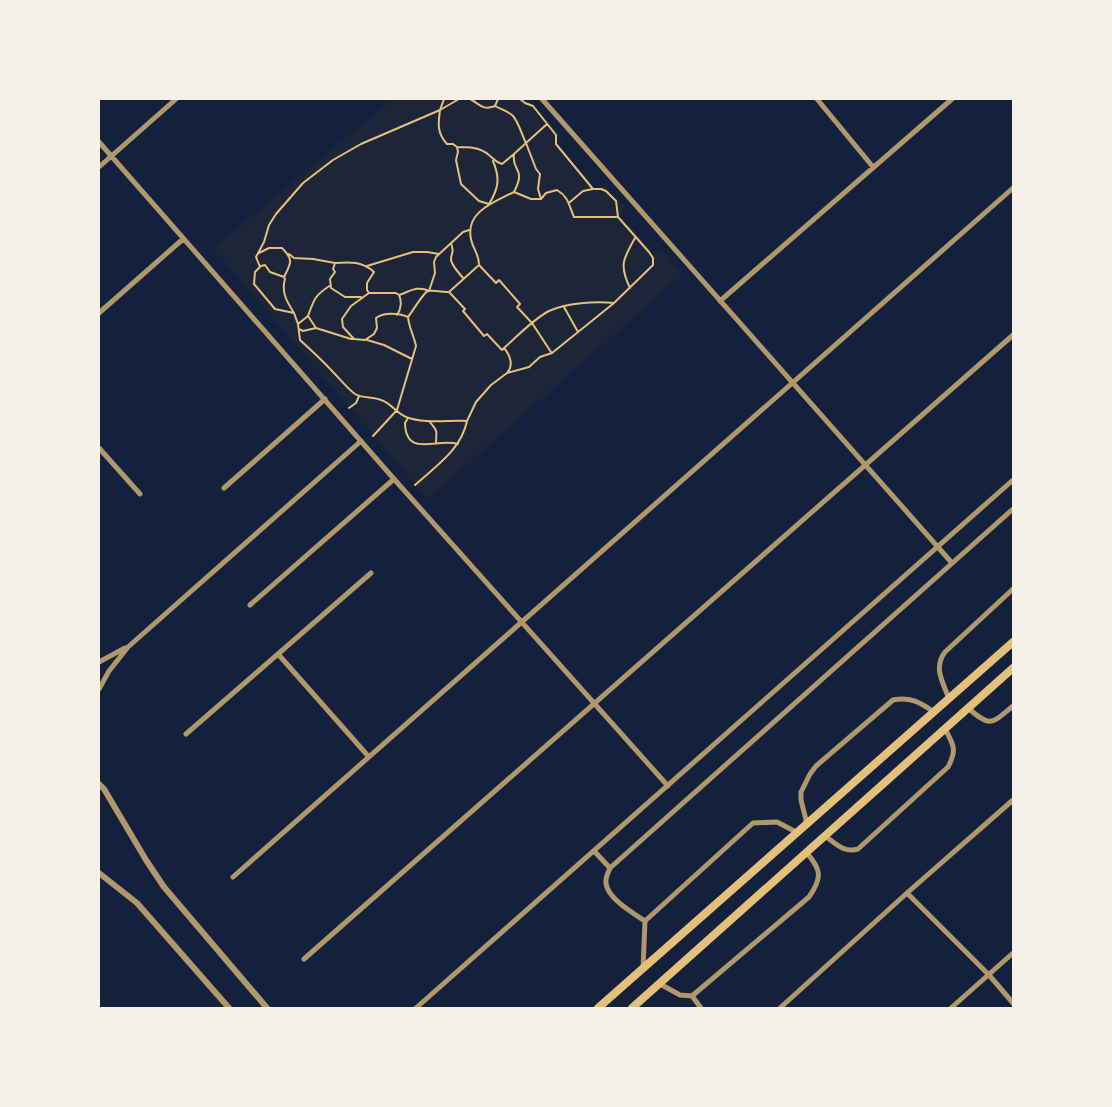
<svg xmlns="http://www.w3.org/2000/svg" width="1112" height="1107" viewBox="0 0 1112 1107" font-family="Poppins,sans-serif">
  <rect width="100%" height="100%" fill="#14213d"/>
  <path fill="#1d2539" d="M 393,99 L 529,99 L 562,136 L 560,147 L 595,188 L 606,187 L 624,206 L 622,216 L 652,252 L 663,250 L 683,274 L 428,499 L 213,248 Z"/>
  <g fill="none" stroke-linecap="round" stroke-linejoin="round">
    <path stroke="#e5c07b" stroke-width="2" d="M 444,99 L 440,110 L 361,144 L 333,160 L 303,183 L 276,214 L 269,225 L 264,242 L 256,257 L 260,267 L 255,272 L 254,284 L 275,309 L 294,313 L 298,324 L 300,340 C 311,350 323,361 333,372 C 340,379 347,388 355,394 C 361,398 373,397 381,400 C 391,403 396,413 406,417 C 425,424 447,420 467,421 L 476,402 L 491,385 L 507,373 L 529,367 L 540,357 L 552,353 L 614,303 L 653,265 L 653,258 L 649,252 L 618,217 L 616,201 L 606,191 L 601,189 L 593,189 L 556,144 L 556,135 L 533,106 L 525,103 L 520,99
      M 459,99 L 440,110 C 438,124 437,133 447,144 L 453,144 L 457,147 L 458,152 L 456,160 L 461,184 L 479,201 L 489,204 C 499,188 500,178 493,161
      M 470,99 C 480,104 482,111 495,106 C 500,109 508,111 513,116 C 519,123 522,135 526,143 L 514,154 C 511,172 527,167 514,192
      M 495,106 L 498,99
      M 457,147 C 468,147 480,147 489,155 C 494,159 495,162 502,164 L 514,154
      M 541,199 L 538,189 L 540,174 L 536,169 L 526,143 L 547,124
      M 570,202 L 583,191 L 593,189
      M 451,243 C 455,255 451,251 451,260 C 452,266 459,273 463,278
      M 259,253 L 269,248 L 282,248 C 294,260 291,263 284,277
      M 289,254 L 294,258 L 313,259 L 335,263
      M 479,265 L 496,283 L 499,280 L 520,304 L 517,307 L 532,323 L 551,352
      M 261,266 L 265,265 L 270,272 L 284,277 L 285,279 C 281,292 287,302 294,313
      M 367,266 L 413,252 L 427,252 L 439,254
      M 630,288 C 619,265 623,259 635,238
      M 449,292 L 465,309 L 463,311 L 484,336 L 487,334 L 502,350 L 504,348 C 510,355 514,365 507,373
      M 361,297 L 345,297 L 331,288 L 330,279 L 335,272 L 333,269 L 335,263 C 350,262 362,261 374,272 L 367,283 L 367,290 L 369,293
      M 564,307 L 578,332
      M 397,315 C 401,310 402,301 399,295
      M 408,317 C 413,311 423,293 428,291 C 434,290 443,292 449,292 L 479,265 C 479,253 473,250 471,239 C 465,212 494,202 514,192 L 531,199 L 541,199 L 546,193 L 557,190 C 569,197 569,206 574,217 L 617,217
      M 298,324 L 308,316
      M 316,328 L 308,316 C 314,299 315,295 331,285
      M 299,329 L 303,331 L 316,328 L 351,339 L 355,339
      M 367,340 L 384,345 L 412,359
      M 504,348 C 518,336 532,320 549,311 C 566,303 595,301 614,303
      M 349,408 L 356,403 L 359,396
      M 408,418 L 405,423 C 406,459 438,437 458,444
      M 429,421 C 437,431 437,429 436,442
      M 373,436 L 397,410 L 416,346 C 414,336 409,328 408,317 C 399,313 384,312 376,318 L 377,328 L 374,334 L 365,340 L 354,339 L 343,327 L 342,319 L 351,306 L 369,293 L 396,293 L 399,295 C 409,292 417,285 429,291 L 435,273 L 434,262 L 436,257 L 463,232 L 469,230
      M 415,485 C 436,466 461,450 467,421"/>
    <path stroke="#b1986c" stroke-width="5" d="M 542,99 L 952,563
      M 817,99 L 873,167
      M 99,142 L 394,479 L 668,786
      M 99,167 L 176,99
      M 720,301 L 952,99
      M 99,313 L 183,239
      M 99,448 L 140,494
      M 224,488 L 325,399
      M 250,605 L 394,479
      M 278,654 L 369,757
      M 99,662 L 125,648
      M 99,689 L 109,671 L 128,647 L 361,441
      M 949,699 C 943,682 933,668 945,652 L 1013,589
      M 968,708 C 991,728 991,724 1013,706
      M 186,734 L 371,573
      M 807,824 L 801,800 L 801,792 L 810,774 L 816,766 L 893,700 C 910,696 921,703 934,712
      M 825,836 C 836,844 844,853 858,849 L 948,767 C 957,750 954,745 945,729
      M 594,851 L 610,868
      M 233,877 L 1013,188
      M 907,893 L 989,975 L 1013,1003
      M 645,921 C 633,913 607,898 606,883 C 605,878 608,873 610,868 L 1013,509
      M 304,959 L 1013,335
      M 643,969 L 645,921 L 753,823 L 777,822 L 798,833
      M 660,984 L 680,995 L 692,996 L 701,1008
      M 692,996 L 809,897 C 823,877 821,869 806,852
      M 416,1008 L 1013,480
      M 780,1008 L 907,893 L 1013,800
      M 951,1008 L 1013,953"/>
    <path stroke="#b1986c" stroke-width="6" d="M 99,784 L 104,789 L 146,860 L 164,887 L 267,1008
      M 99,873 L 137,903 L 229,1008"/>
    <path stroke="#e5c07b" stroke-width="8" d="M 598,1008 L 1013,642
      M 632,1008 L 1013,668"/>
  </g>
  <rect width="1112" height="1107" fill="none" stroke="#f6f1e7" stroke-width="200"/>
</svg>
